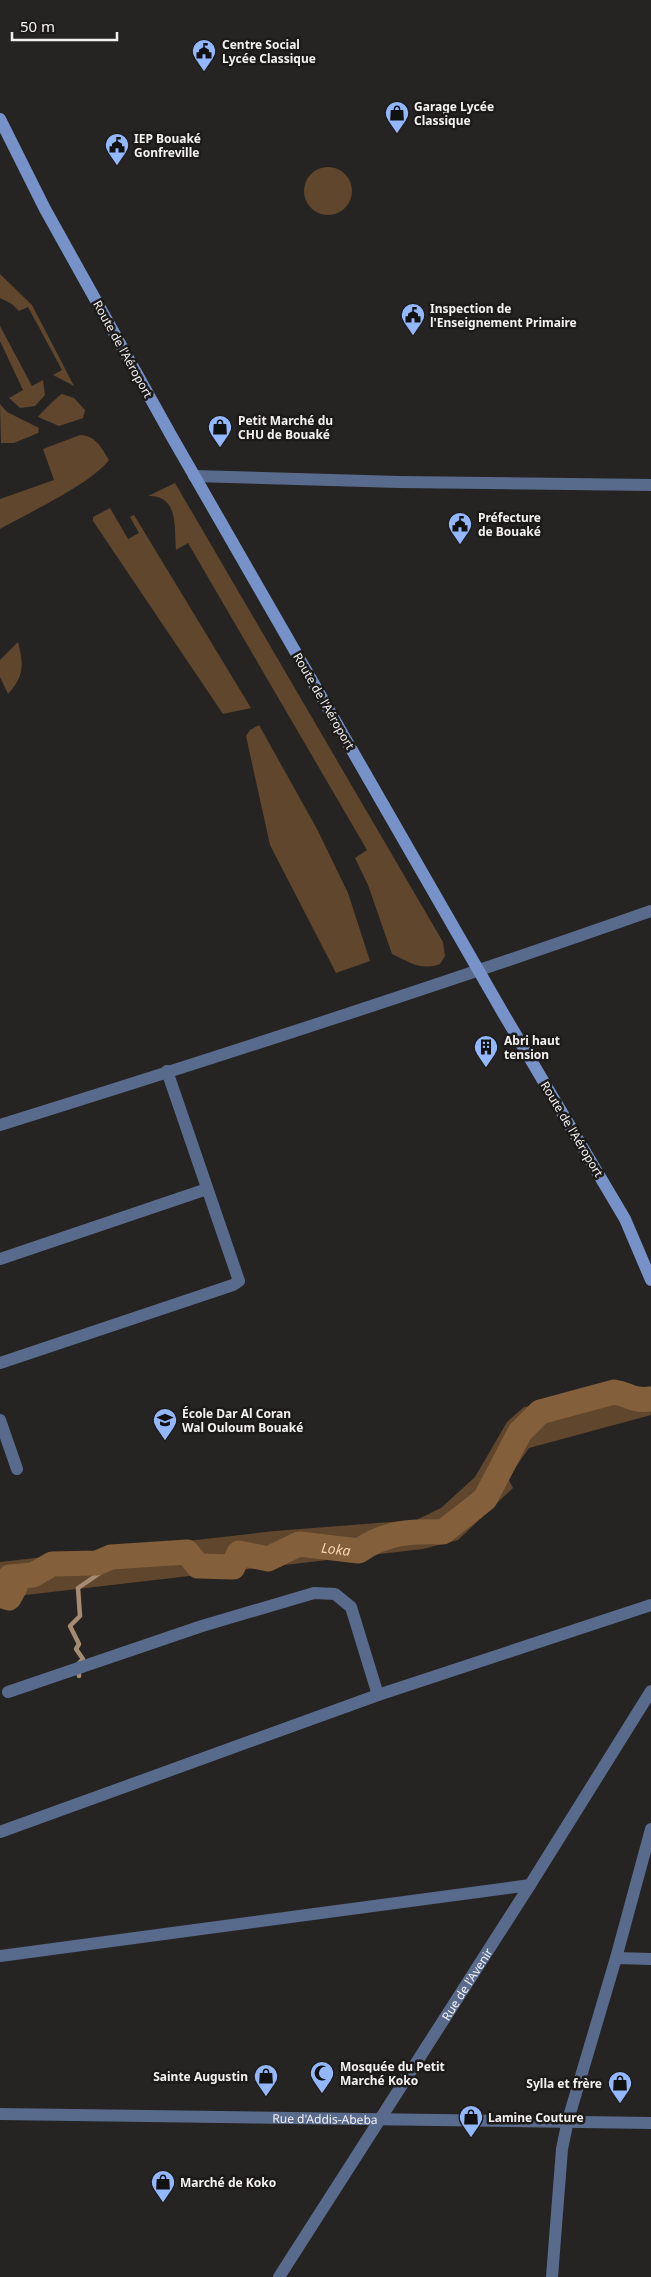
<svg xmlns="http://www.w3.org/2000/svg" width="651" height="2277" viewBox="0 0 651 2277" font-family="'Noto Sans',sans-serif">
  <rect width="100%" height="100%" fill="#262422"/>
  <path fill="#5f462c" d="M304 191a24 24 0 1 1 48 0a24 24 0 1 1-48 0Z
    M 0,274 L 32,305 L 74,386 L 53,375 L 62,370 L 28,307 L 19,311 L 12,304 L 0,298 Z
    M 0,326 L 32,386 L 43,380 L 45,395 L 35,406 L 20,408 L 9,398 L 23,390 L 0,341 Z
    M 62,394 L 74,398 L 85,410 L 83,418 L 59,426 L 38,417 C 41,413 58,396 62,394 Z
    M 0,404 L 7,412 L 39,428 L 38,433 L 14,443 L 1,443 Z
    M 80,435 C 96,436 101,447 109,460 C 91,484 28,513 0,529 L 0,499 L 54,480 L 43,449 Z
    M 175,483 L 443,942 L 445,956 L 440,964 C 421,971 409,962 392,954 L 368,885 L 355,858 L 367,850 L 188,543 L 176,550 C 174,527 179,495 148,496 Z
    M 110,508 L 128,539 L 139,533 L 130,517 L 134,515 L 251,708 L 223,714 L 93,521 L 93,517 Z
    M 18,642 C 24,666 24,676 8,694 L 0,677 L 0,660 Z
    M 259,725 L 317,829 L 348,893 L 370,961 L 336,973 L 270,845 L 246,736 L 250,730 Z
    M 649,1388 L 651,1415 L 529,1448 L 508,1478 L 513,1488 L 458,1540 L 423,1549 L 0,1598 L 0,1562 L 275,1531 L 416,1520 L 441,1508 L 475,1477 L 507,1422 L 524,1407 Z"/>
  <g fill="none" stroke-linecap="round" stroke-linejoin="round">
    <path stroke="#a58b71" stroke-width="4.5" d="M 79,1676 L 79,1663 L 83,1659 L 76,1649 L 79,1644 L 70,1626 L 80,1616 L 78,1588 L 100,1573 L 97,1563"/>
    <path stroke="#835f3b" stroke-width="25" id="s1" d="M 0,1595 L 9,1598 L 15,1587 L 10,1577 L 33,1575 L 52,1564 L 97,1563 L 111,1557 L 187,1552 L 198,1566 L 233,1567 L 239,1553 L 268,1559 L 299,1544 L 359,1551 C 385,1532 412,1531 443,1532 L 485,1499 L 520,1432 L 540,1412 L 614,1392 C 631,1395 631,1401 651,1399"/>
    <g stroke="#596b8d" stroke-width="12">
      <path d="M 194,476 L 399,482 L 651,485"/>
      <path d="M 0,1259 L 207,1189"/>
      <path d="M 0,1363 L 233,1285 L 239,1281 L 167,1071"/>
      <path d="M 0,1420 L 17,1469"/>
      <path d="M 8,1692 L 202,1626 L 314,1593 L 335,1594 L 351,1607 L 378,1695"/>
      <path d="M 0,1832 L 378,1695 L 651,1605"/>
      <path d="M 0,1956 L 530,1885"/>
      <path d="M 616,1958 L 651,1959"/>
      <path id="s2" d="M 0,2114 L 651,2123"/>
      <path id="s3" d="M 279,2277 L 530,1885 L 651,1691"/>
    </g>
    <path stroke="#596b8d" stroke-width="12" d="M 0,1125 C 218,1057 435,987 651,911
      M 552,2277 L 562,2149 L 568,2120 L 616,1958 L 651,1829"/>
    <path stroke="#7692c9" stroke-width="12" d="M 0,119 L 45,209 L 172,437 L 503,1013 L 625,1219 L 651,1280"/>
  </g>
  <defs>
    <g id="civic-pin" transform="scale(1.25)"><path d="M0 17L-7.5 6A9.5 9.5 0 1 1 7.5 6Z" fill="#92b7fd" stroke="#1d1b19"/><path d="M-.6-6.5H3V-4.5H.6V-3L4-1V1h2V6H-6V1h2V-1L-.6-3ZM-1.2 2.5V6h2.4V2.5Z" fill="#111"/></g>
    <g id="shop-pin" transform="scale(1.25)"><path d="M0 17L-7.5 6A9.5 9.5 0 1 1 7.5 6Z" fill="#92b7fd" stroke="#1d1b19"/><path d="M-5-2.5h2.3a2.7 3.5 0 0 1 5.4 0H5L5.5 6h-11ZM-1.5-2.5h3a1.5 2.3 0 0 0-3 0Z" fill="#111"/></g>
    <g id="building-pin" transform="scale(1.25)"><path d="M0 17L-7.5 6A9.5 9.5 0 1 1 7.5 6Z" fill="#92b7fd" stroke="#1d1b19"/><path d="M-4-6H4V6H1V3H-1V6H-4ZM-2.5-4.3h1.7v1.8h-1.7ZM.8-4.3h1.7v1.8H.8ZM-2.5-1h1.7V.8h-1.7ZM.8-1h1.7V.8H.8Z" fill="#111"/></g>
    <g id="school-pin" transform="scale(1.25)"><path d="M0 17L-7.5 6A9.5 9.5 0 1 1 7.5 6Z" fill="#92b7fd" stroke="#1d1b19"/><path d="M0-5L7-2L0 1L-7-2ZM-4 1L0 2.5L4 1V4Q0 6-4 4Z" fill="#111"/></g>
    <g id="mosque-pin" transform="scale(1.25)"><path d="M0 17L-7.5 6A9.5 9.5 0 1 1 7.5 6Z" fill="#92b7fd" stroke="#1d1b19"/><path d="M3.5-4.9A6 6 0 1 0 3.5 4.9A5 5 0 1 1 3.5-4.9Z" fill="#111"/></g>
  </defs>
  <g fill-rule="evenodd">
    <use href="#civic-pin" x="204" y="51"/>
    <use href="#shop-pin" x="397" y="113"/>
    <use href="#civic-pin" x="117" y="145"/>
    <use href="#civic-pin" x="413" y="315"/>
    <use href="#shop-pin" x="220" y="427"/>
    <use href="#civic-pin" x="460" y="524"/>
    <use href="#building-pin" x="486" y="1047"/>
    <use href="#school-pin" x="165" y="1420"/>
    <use href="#mosque-pin" x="322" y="2073"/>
    <use href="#shop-pin" x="266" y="2076"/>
    <use href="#shop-pin" x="620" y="2083"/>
    <use href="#shop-pin" x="471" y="2117"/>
    <use href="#shop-pin" x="163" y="2182"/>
  </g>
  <g text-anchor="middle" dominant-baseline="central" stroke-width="5" stroke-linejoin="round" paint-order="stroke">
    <g font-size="12" font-weight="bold" fill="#f3f1f0" stroke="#1d1b19" text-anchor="start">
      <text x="222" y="44">Centre Social<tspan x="222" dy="14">Lycée Classique</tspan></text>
      <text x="414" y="106">Garage Lycée<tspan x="414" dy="14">Classique</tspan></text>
      <text x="134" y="138">IEP Bouaké<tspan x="134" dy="14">Gonfreville</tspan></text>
      <text x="430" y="308">Inspection de<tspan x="430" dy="14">l'Enseignement Primaire</tspan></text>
      <text x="238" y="420">Petit Marché du<tspan x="238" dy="14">CHU de Bouaké</tspan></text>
      <text x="478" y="517">Préfecture<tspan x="478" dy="14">de Bouaké</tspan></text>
      <text x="504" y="1040">Abri haut<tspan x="504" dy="14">tension</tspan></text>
      <text x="182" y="1413">École Dar Al Coran<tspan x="182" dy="14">Wal Ouloum Bouaké</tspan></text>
      <text x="340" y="2066">Mosquée du Petit<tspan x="340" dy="14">Marché Koko</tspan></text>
      <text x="248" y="2076" text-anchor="end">Sainte Augustin</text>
      <text x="602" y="2083" text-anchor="end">Sylla et frère</text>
      <text x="488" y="2117">Lamine Couture</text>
      <text x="180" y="2182">Marché de Koko</text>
    </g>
    <g font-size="12" fill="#f3f1f0" stroke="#1d1b19">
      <text transform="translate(123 349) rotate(61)">Route de l'Aéroport</text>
      <text transform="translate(324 701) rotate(60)">Route de l'Aéroport</text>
      <text transform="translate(572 1129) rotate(59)">Route de l'Aéroport</text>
      <text stroke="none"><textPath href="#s3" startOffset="348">Rue de l'Avenir</textPath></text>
      <text stroke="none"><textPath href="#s2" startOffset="325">Rue d'Addis-Abeba</textPath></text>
    </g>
    <g font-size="14" font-style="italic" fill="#f8d5b3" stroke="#1d1b19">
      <text stroke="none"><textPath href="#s1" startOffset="384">Loka</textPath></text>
    </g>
  </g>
  <path d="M12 32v8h105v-8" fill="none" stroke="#f3f1f0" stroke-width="2.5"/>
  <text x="20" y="32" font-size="15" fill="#f3f1f0" stroke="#1d1b19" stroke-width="4" paint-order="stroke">50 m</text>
</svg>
